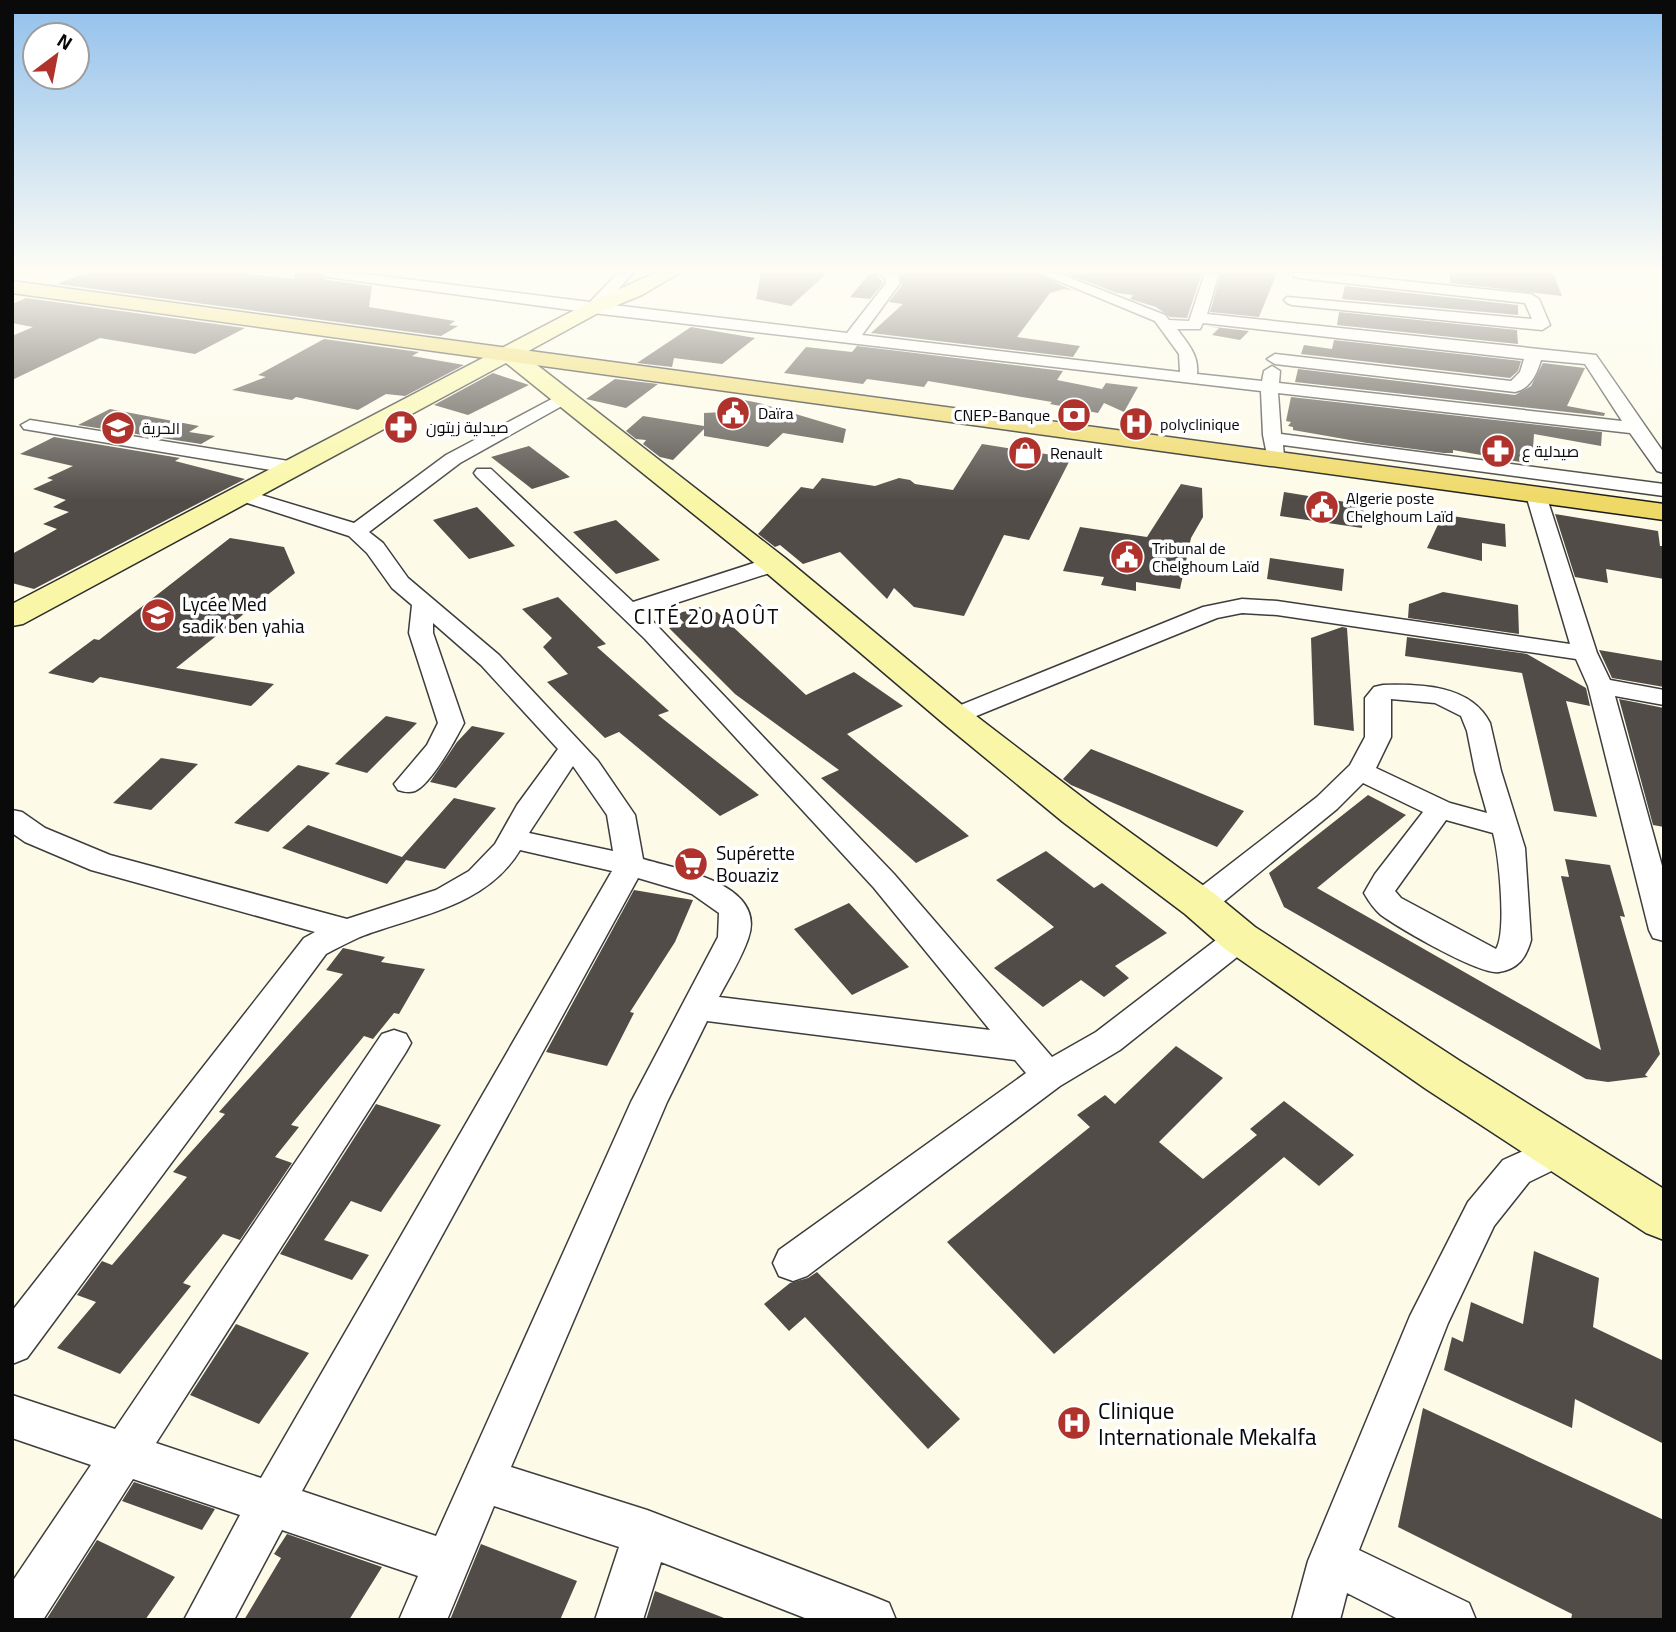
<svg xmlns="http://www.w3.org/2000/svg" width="1676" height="1632" viewBox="0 0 1676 1632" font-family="Georgia,Cairo,serif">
  <rect width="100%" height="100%" fill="#fdfbe8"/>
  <path fill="#514c47" d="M 86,273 L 240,273 L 295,279 L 295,273 L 318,273 L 327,280 L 372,286 L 369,307 L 455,321 L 449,325 L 458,326 L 441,336 L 57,284 Z
    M 761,273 L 827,273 L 791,306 L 756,299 Z
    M 870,273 L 876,273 L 883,283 L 870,299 L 850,297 Z
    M 900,273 L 1036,273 L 1072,290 L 1064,289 L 1050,293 L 1017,337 L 1080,346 L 1073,357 L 871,333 L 903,304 L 889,302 L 902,285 Z
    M 1064,273 L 1202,273 L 1187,318 L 1170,317 L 1156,307 L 1130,299 L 1133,295 L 1117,293 Z
    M 1221,273 L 1277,273 L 1259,317 L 1210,312 Z
    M 1450,273 L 1553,273 L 1562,296 L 1450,283 Z
    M 1345,286 L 1518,305 L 1518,315 L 1342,299 Z
    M 26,298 L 245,328 L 195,354 L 100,338 L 12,380 L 12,336 L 33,327 L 12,323 L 12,304 Z
    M 1339,312 L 1517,330 L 1518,344 L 1337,325 Z
    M 1206,326 L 1249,331 L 1240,340 L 1212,335 L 1219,328 Z
    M 691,327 L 755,338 L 722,364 L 674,358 L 672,367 L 637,363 Z
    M 324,339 L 419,352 L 412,356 L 464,365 L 405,396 L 386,394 L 358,410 L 296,397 L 292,400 L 232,390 L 266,377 L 258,375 Z
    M 1334,340 L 1521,361 L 1518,371 L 1510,378 L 1301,354 L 1304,345 L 1332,349 Z
    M 857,346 L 1063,371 L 1057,380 L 1102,389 L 1106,383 L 1138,387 L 1124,412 L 1104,403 L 1098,413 L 1050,404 L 1052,402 L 928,381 L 924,387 L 867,379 L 863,384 L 784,373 L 806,347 L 852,352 Z
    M 1543,363 L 1585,368 L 1567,406 L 1605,413 L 1604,416 L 1295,382 L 1298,369 L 1515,395 L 1531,386 Z
    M 493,373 L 529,385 L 468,415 L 434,405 Z
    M 615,379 L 658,384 L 626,408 L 586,399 Z
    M 1291,397 L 1602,432 L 1601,446 L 1534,434 L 1532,464 L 1453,450 L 1453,453 L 1444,453 L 1367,443 L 1293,430 L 1293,427 L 1288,426 L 1291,422 L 1286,421 Z
    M 739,399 L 759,403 L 846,429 L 843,443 L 783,433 L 768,447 L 704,436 L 704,429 L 673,460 L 660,457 L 643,444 L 646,440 L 636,439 L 626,431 L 643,416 L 704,426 L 704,413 L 724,412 Z
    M 110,409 L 199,426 L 189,432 L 215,436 L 201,444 L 78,425 Z
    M 54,437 L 180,458 L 175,461 L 245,479 L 34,589 L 12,583 L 12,554 L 57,529 L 43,524 L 69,512 L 53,507 L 66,500 L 33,489 L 53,480 L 47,478 L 73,466 L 20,454 Z
    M 982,444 L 1071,458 L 1029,540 L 1004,535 L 964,616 L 914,607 L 894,588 L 887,599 L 840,552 L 803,564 L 780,545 L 775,547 L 758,534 L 801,487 L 813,489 L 822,478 L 875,486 L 899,478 L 910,480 L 915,484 L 953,490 Z
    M 529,446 L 570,477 L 532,489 L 491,457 Z
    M 1181,484 L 1202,488 L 1203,517 L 1191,538 L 1180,589 L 1136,582 L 1136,591 L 1101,585 L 1104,577 L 1063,571 L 1080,527 L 1147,537 Z
    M 1284,492 L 1364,505 L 1362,528 L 1280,516 Z
    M 477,507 L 515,546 L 469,559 L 433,520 Z
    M 1555,514 L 1658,531 L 1660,546 L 1664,546 L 1664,579 L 1606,569 L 1608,583 L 1575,577 Z
    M 1452,516 L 1505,524 L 1506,547 L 1482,543 L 1482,561 L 1427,548 L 1441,518 L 1452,519 Z
    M 616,520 L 660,560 L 616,574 L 573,532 Z
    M 230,538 L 284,547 L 295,573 L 176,668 L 274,684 L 251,706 L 100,677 L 93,683 L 48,673 L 94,639 L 99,640 Z
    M 1270,558 L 1344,569 L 1342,591 L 1267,579 Z
    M 1443,592 L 1518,605 L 1519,634 L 1408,618 L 1409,604 Z
    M 558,597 L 606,644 L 597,647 L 669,711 L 658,715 L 759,795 L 720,816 L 619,732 L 605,738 L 547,682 L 568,674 L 543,647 L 552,638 L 522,609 Z
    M 700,607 L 708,615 L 717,612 L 806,695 L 854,672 L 903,706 L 847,734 L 969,836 L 916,863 L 821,778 L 839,770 L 735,694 L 669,628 L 684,623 L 676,614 Z
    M 1342,627 L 1347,628 L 1354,731 L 1314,725 L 1311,638 Z
    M 1407,637 L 1527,654 L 1586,688 L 1590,706 L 1566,701 L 1597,817 L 1554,811 L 1522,673 L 1405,656 Z
    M 1599,650 L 1664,661 L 1664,687 L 1612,678 Z
    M 1619,699 L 1664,708 L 1664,827 L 1653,825 Z
    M 386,716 L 417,723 L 367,773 L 335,764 Z
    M 472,726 L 505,733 L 456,788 L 430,782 L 457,742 Z
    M 1091,749 L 1149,772 L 1244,811 L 1217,847 L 1071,785 L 1063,779 Z
    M 161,758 L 198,764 L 151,810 L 113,803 Z
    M 298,765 L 330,773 L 268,832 L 234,823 Z
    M 1368,795 L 1406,815 L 1317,888 L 1601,1050 L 1561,876 L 1569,877 L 1565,859 L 1610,865 L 1625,917 L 1620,916 L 1660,1054 L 1645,1075 L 1648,1077 L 1608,1082 L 1586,1079 L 1284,907 L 1269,873 Z
    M 454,798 L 496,808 L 445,869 L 406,860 L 387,884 L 282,848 L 308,825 L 402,857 Z
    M 1046,851 L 1094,888 L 1102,883 L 1167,933 L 1115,966 L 1129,978 L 1104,997 L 1081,980 L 1043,1007 L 994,968 L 1054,927 L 996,880 Z
    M 634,890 L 693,900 L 675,942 L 630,1012 L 634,1013 L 607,1066 L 546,1052 Z
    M 849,903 L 909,967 L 852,995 L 794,929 Z
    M 343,948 L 385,957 L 381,962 L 425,969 L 399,1014 L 394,1013 L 373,1039 L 364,1036 L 291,1125 L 299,1127 L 275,1157 L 292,1163 L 240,1240 L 223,1234 L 183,1283 L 191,1286 L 120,1374 L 57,1348 L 96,1302 L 77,1295 L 102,1261 L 112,1265 L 187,1177 L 173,1172 L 225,1114 L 219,1112 L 343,974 L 326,970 Z
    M 1176,1046 L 1223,1078 L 1159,1142 L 1203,1179 L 1257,1135 L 1250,1129 L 1284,1101 L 1354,1155 L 1319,1186 L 1284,1157 L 1054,1354 L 947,1242 L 1090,1127 L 1077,1115 L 1105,1095 L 1115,1104 Z
    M 376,1104 L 441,1125 L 381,1212 L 351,1201 L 324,1240 L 369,1255 L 352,1280 L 280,1254 Z
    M 1534,1251 L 1599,1278 L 1593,1327 L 1664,1361 L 1664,1444 L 1575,1399 L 1572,1428 L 1444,1370 L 1452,1337 L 1463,1342 L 1471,1302 L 1523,1324 Z
    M 817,1272 L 960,1419 L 928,1449 L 805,1317 L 789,1331 L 764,1304 L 790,1283 L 808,1278 Z
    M 236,1324 L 309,1353 L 259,1424 L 190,1395 Z
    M 1423,1408 L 1664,1520 L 1664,1620 L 1571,1620 L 1572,1614 L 1398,1527 Z
    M 134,1482 L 215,1509 L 202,1530 L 122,1501 Z
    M 287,1534 L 382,1567 L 349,1620 L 244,1620 L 281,1558 L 274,1554 Z
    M 97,1540 L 175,1577 L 145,1620 L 46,1620 Z
    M 481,1544 L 577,1581 L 560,1620 L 450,1620 Z
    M 655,1591 L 724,1618 L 724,1620 L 646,1620 Z"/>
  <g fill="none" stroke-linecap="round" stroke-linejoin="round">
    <g stroke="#3d3d3d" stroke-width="3">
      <path id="street" d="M 320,273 L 357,273 L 590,302 L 618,273 L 633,273 L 605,304 L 847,333 L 886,283 L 884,277 L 878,273 L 897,273 L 900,283 L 862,335 L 1180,372 L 1179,354 L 1155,321 L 1039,273 L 1058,273 L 1165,315 L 1169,320 L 1189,321 L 1205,273 L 1219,273 L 1207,314 L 1596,355 L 1664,453 L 1664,473 L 1657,471 L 1630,433 L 1278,393 L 1281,434 L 1664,484 L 1664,496 L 1283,445 L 1284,456 L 1282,460 L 1268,460 L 1263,435 L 1261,391 L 593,313 L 327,277 ZM 1203,323 L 1524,359 L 1520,372 L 1511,381 L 1275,354 L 1267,359 L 1275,364 L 1515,392 C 1530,389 1537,374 1541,360 L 1585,364 L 1622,421 L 1279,383 L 1280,371 L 1272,366 L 1264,371 L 1262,381 L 1197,374 C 1199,355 1188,344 1177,329 L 1200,329 Z
        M 1293,273 L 1326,273 L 1531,294 L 1539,299 L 1550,325 L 1542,330 L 1292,305 L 1287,303 L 1284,300 L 1287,297 L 1532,319 L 1525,303 L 1299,278 L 1294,277 Z
        M 563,393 L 572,398 L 569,402 L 460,463 L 369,532 L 383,543 L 408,578 L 499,655 L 598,761 L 635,815 L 643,859 C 680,870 768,884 748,939 C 741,959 729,978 719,997 L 990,1030 L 874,888 L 645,639 L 477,477 L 474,473 L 477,469 L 491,469 L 633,602 L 766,559 L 782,559 L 785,564 L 782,569 L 645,613 L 894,874 L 1052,1057 L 1096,1032 L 1229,930 L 1240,927 L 1251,930 L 1256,938 L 1251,946 L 1120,1050 L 1060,1086 L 807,1276 L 793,1281 L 779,1276 L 773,1263 L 779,1250 L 1026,1073 L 1015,1060 L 707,1021 L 667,1102 L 511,1467 L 647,1510 L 872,1596 L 889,1603 L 896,1620 L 810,1620 L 661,1562 L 643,1620 L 595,1620 L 619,1547 L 494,1506 L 447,1620 L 399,1620 L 418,1576 L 282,1530 L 234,1620 L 184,1620 L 240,1515 L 133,1479 L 43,1620 L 12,1620 L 12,1582 L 91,1465 L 12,1438 L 12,1395 L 115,1429 L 382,1034 L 394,1030 L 406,1034 L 411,1043 L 406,1052 L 156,1443 L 261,1478 L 612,871 L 520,850 C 486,907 417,915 360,937 C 349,942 337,948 326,954 L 27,1358 L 12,1364 L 12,1311 L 304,938 L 315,932 L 91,870 L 25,842 L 12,833 L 12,810 L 22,812 L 45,828 L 110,855 L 347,919 L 436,890 L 469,871 L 495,844 L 517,805 L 558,749 L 481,665 L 433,623 L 433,633 L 464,723 C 456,739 431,784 415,791 C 409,793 404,792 398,790 L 394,784 L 427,745 L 438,723 L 409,633 L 412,605 L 392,588 L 367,553 L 349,536 L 238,500 L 235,496 L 238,492 L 245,490 L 354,523 L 446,455 ZM 573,766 L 607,815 L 613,851 L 529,833 ZM 638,878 L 692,894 L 719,913 L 718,937 L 631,1102 L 436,1536 L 302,1491 Z
        M 30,420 L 295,462 L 305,468 L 295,474 L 24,429 L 21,425 Z
        M 1536,489 L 1543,491 L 1546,495 L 1597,653 L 1610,680 L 1664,690 L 1664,705 L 1615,696 L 1664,873 L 1664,941 L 1653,938 L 1649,930 L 1588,686 L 1576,659 L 1277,615 L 1242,613 L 1217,618 L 964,721 L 955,724 L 946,721 L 942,716 L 946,711 L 1203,607 L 1242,599 L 1277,601 L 1570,644 L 1526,495 L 1529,491 Z
        M 1383,685 C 1421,684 1471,685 1490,723 L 1501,771 L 1525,848 L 1531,940 C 1526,958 1518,969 1499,972 C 1479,975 1399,928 1381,915 C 1374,909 1368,900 1364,893 L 1375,874 L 1423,812 L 1363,783 L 1337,809 L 1211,912 L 1200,915 L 1189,912 L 1185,904 L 1189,896 L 1317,797 L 1350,765 L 1365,737 L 1365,698 L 1374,687 ZM 1391,699 L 1435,703 L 1461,716 L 1467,731 L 1475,771 L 1487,813 L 1450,803 L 1376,768 L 1391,737 ZM 1446,820 L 1493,833 C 1499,855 1507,932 1496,949 L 1401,898 L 1395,891 Z
        M 1559,1135 L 1572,1139 L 1577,1150 L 1572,1161 L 1529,1182 L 1494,1226 L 1448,1323 L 1359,1550 L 1469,1603 L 1476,1620 L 1400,1620 L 1347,1593 L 1340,1620 L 1292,1620 L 1308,1561 L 1410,1316 L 1468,1202 L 1503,1160 Z"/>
    </g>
    <g stroke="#2c2c2c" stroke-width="3">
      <path id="secondary" d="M 655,273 L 679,273 L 642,295 L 600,312 L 523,354 L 785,558 L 967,709 L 1091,804 L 1215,894 L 1255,927 L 1460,1061 L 1664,1189 L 1664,1240 L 1646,1233 L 1426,1089 L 1225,949 L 1185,914 L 1063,822 L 943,723 L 763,570 L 506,363 L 23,624 L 12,626 L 12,604 L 586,304 Z"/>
    </g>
    <g stroke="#1b1b1b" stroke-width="3">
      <path id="primary" d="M 12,281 L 1664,504 L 1664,520 L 12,293 Z"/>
    </g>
    <use href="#street" fill="#fff" fill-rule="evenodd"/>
    <use href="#secondary" fill="#f9f7a7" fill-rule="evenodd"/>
    <use href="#primary" fill="#efd966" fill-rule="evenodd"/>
  </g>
  <linearGradient id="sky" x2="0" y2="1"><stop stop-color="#91c0ec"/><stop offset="0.54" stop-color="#fefdf5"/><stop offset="1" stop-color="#fefdf5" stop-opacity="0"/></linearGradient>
  <rect width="1676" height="501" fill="url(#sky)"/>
  <defs>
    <g id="civic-disc" transform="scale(1.75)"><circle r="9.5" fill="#af322d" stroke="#fff"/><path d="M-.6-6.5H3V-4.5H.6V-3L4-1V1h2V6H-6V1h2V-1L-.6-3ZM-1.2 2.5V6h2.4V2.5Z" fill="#fff"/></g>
    <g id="bank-disc" transform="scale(1.75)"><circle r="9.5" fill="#af322d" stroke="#fff"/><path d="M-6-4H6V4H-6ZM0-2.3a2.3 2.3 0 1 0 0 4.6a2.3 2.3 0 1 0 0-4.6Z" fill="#fff"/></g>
    <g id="hospital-disc" transform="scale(1.75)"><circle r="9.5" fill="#af322d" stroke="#fff"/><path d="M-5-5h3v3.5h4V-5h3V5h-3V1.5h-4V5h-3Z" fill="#fff"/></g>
    <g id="pharmacy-disc" transform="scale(1.75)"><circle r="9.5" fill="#af322d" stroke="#fff"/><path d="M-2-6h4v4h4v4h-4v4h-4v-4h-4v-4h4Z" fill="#fff"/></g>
    <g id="school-disc" transform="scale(1.75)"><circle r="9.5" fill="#af322d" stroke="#fff"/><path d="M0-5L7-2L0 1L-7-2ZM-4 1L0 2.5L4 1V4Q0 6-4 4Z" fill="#fff"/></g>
    <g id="shop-disc" transform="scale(1.75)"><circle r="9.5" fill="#af322d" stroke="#fff"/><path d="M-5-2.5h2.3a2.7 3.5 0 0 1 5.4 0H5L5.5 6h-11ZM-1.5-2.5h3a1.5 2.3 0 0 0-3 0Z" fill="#fff"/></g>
    <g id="supermarket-disc" transform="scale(1.75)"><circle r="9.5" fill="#af322d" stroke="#fff"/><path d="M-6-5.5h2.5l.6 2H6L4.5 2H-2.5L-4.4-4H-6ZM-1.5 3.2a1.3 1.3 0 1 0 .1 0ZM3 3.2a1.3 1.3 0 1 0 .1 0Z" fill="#fff"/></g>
  </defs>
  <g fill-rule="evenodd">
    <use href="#civic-disc" x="733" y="413"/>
    <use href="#bank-disc" x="1074" y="415"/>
    <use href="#hospital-disc" x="1136" y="424"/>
    <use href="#pharmacy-disc" x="401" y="427"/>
    <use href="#school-disc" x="118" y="428"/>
    <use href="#pharmacy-disc" x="1498" y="451"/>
    <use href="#shop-disc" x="1025" y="453"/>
    <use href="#civic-disc" x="1322" y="507"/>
    <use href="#civic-disc" x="1127" y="557"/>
    <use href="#school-disc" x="158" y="615"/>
    <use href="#supermarket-disc" x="691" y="864"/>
    <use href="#hospital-disc" x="1074" y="1423"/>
  </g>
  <g text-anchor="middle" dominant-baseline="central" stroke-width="7" stroke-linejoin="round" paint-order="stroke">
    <g font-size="16" fill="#0a0a0a" stroke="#fff" text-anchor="start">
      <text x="758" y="413">Daïra</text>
      <text x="1050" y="415" text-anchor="end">CNEP-Banque</text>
      <text x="1160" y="424">polyclinique</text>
      <text x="426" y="427">صيدلية زيتون</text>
      <text x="142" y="428">الحرية</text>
      <text x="1522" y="451">صيدلية ع</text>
      <text x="1050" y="453">Renault</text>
      <text x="1346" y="498">Algerie poste<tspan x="1346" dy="18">Chelghoum Laïd</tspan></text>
      <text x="1152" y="548">Tribunal de<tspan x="1152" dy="18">Chelghoum Laïd</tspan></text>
    </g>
    <g font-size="19" fill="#0a0a0a" stroke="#fff" text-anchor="start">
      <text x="182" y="604">Lycée Med<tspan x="182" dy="22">sadik ben yahia</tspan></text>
      <text x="716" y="853">Supérette<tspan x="716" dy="22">Bouaziz</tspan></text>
    </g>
    <g font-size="21" letter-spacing="2" fill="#0a0a0a" stroke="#fff">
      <text x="707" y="616">CITÉ 20 AOÛT</text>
    </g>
    <g font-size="23" fill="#0a0a0a" stroke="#fff" text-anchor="start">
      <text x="1098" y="1410">Clinique<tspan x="1098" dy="26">Internationale Mekalfa</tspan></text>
    </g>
  </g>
  <rect width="1676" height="1632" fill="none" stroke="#0a0a0a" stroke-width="28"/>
  <g transform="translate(56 56) rotate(32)"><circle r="33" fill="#ffffff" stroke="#9d9d9d" stroke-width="2"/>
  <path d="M0-5L12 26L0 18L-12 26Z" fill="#af322d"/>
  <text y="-10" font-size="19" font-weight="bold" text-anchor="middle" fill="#0a0a0a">N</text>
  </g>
</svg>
